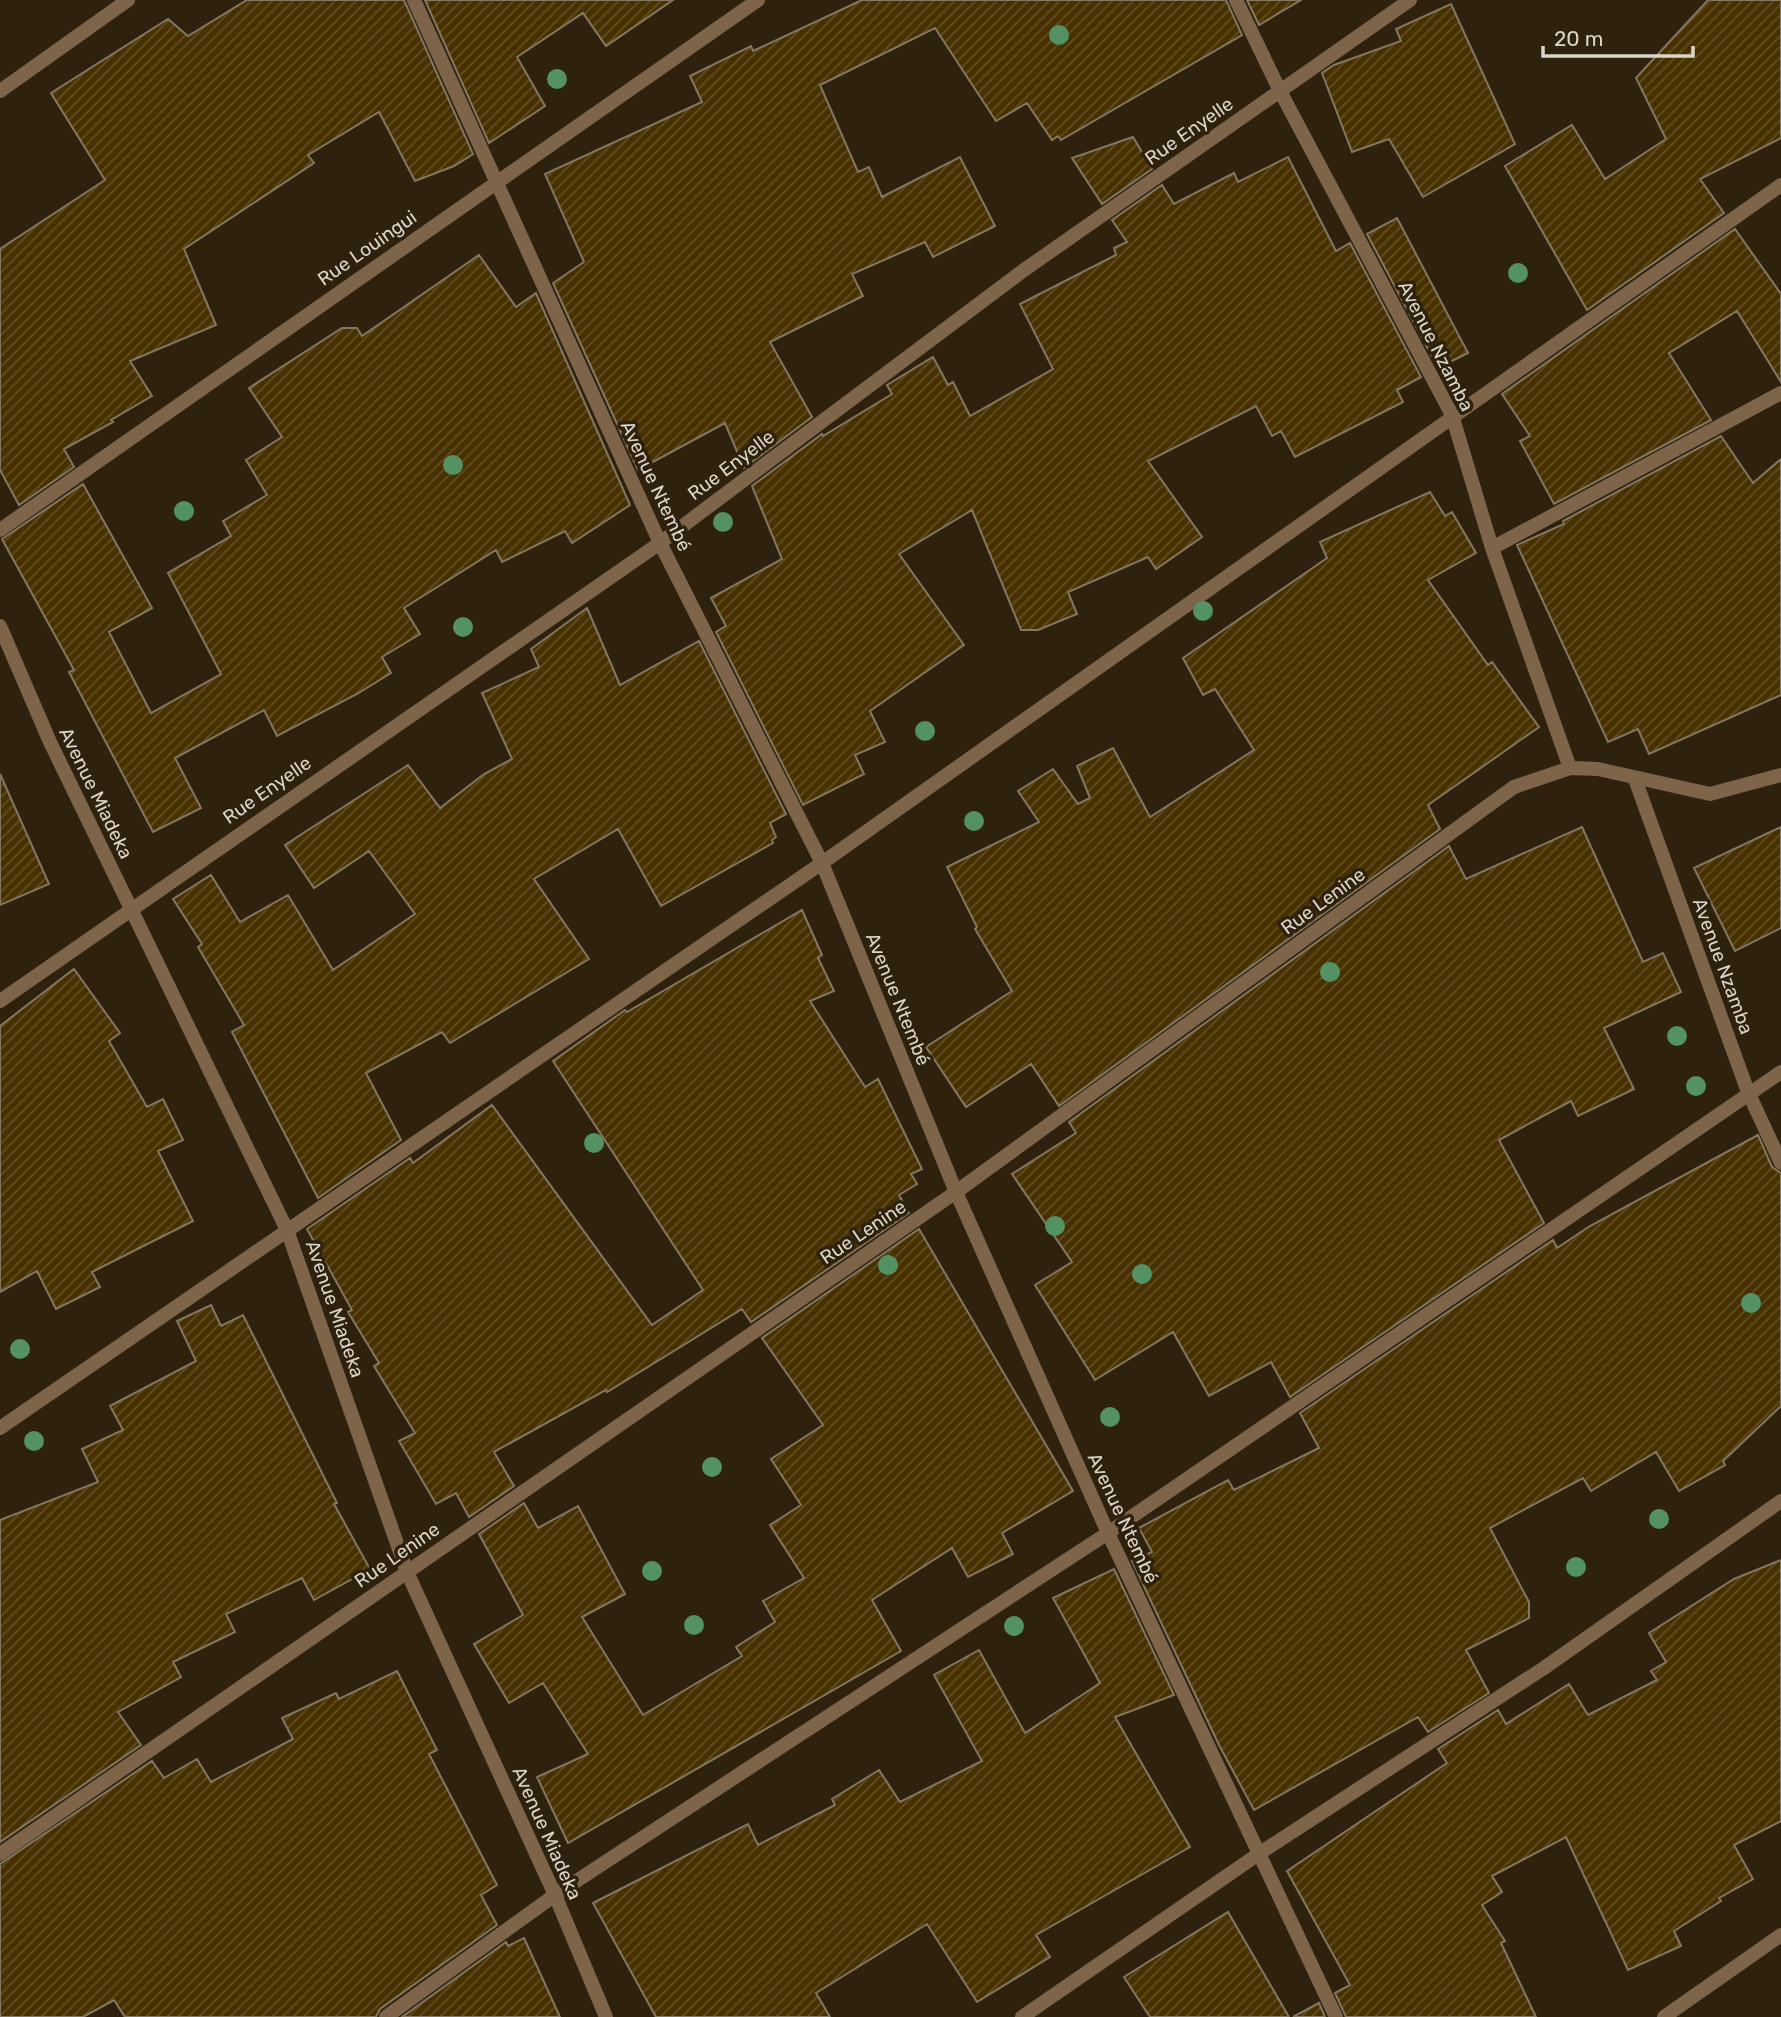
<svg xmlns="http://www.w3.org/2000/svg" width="1781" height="2017" viewBox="0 0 1781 2017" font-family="Rubik,sans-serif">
  <defs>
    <pattern id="building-hatch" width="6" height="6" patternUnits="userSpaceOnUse" patternTransform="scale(1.75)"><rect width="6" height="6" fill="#483100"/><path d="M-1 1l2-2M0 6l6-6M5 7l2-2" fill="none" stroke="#624e24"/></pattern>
  </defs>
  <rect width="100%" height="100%" fill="#2e220f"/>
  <path fill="url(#building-hatch)" stroke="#847761" stroke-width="2" d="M 247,0 L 404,0 L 473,154 L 454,166 L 415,181 L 379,112 L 308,155 L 314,163 L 184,249 L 216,325 L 130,361 L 152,396 L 111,420 L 113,422 L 64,449 L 74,467 L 19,505 L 0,470 L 0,249 L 105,180 L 51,93 L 168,19 L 188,36 Z
    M 425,0 L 673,0 L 606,46 L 583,13 L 517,57 L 545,106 L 489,143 Z
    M 862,0 L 1226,0 L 1242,35 L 1061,140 L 1058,136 L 1052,140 L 1027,103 L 996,121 L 935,28 L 820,85 L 858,172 L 869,167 L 882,197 L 960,157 L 995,226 L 933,257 L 925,242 L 852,274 L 863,296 L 770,342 L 812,417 L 744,468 L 725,423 L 638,470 L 553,283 L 584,262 L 545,174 L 702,102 L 690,76 L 751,46 L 753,51 Z
    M 1247,0 L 1301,0 L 1259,25 Z
    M 1708,0 L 1781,0 L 1781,138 L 1700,179 L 1724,213 L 1587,310 L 1505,166 L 1572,125 L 1605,179 L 1666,139 L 1636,78 Z
    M 1451,4 L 1515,144 L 1423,197 L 1389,139 L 1352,152 L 1322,73 L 1334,65 L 1401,41 L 1396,29 Z
    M 1133,137 L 1152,169 L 1102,204 L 1072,158 Z
    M 1288,157 L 1336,251 L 1350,243 L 1421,377 L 1397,390 L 1403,402 L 1295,457 L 1281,431 L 1272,436 L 1256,406 L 1148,461 L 1202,537 L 1156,569 L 1148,557 L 1068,592 L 1077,614 L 1038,630 L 1021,630 L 972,510 L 899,554 L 964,645 L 870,711 L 885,742 L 855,755 L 864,774 L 803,805 L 716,632 L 726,626 L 711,598 L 782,559 L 752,486 L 822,434 L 823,436 L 892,394 L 887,385 L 933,357 L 948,385 L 953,382 L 970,416 L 1053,369 L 1020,304 L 1116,255 L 1114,248 L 1127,242 L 1112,220 L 1162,185 L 1174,204 L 1234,173 L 1238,182 Z
    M 1397,218 L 1468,353 L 1438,368 L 1367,234 Z
    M 1735,229 L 1781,294 L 1781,382 L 1737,311 L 1669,353 L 1711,420 L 1554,504 L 1520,441 L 1530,436 L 1502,394 Z
    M 479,255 L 516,307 L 536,293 L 630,505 L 572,543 L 565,531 L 502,562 L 496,550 L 404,608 L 420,634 L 382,657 L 391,673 L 357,694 L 277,736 L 264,710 L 175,758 L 201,808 L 153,832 L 69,672 L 74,670 L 2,539 L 83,484 L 152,608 L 109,632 L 151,713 L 221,674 L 168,573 L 231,536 L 223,521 L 267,495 L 246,460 L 282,437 L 249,388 L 342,328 L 357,328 L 362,336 Z
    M 1721,436 L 1753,483 L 1781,459 L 1781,695 L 1649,754 L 1638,729 L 1608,742 L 1517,545 L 1564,524 L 1563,521 Z
    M 1430,492 L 1445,516 L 1452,512 L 1476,553 L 1428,580 L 1488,665 L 1492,662 L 1539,727 L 1428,805 L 1440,829 L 1059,1106 L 1031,1064 L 966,1107 L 926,1047 L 1012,991 L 975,929 L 977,927 L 947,867 L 1039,822 L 1018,791 L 1053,769 L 1078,804 L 1090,798 L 1077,766 L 1113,748 L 1150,817 L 1254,750 L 1215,689 L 1203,695 L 1183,658 L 1327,558 L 1320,542 Z
    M 587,608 L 620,685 L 699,641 L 786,814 L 770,823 L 776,837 L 772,840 L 773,843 L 661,906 L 618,829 L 534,879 L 589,959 L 450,1043 L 442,1032 L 366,1073 L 401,1140 L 318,1198 L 232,1032 L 244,1025 L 198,947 L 202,944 L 173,899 L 211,875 L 240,922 L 288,895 L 333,970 L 415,914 L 369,851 L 314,888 L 285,845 L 408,765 L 440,808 L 484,774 L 512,759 L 482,693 L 539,667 L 531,649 Z
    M 0,774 L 49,884 L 0,905 Z
    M 1582,827 L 1643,962 L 1663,953 L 1681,992 L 1604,1028 L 1634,1089 L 1578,1116 L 1571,1101 L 1499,1140 L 1544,1223 L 1290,1397 L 1271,1362 L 1209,1396 L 1173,1332 L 1095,1380 L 1035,1285 L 1072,1262 L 1012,1174 L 1076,1133 L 1069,1122 L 1449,846 L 1466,879 Z
    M 1781,827 L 1781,928 L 1735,951 L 1694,868 Z
    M 802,910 L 822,955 L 818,958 L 834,991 L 810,1001 L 865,1087 L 878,1079 L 922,1169 L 911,1174 L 917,1184 L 899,1195 L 909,1213 L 751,1322 L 742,1309 L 607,1392 L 606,1390 L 494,1452 L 514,1486 L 469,1517 L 456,1493 L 436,1504 L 399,1441 L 415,1433 L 374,1366 L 379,1363 L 348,1312 L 352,1310 L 307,1229 L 410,1158 L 413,1163 L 492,1105 L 652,1325 L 703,1290 L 553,1061 L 625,1010 L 627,1012 Z
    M 74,969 L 120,1033 L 109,1041 L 147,1107 L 163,1099 L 183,1140 L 158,1151 L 193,1221 L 92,1272 L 100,1287 L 56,1309 L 37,1271 L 0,1292 L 0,1026 Z
    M 1758,1135 L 1772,1167 L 1781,1173 L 1781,1406 L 1723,1461 L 1725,1465 L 1679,1491 L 1656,1452 L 1591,1491 L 1583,1478 L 1490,1528 L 1529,1602 L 1529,1618 L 1466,1650 L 1489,1693 L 1428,1732 L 1418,1717 L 1254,1810 L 1219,1745 L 1132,1561 L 1152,1552 L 1139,1528 L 1228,1480 L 1234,1490 L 1319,1448 L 1300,1413 L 1553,1240 L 1557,1248 L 1590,1226 Z
    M 919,1229 L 1073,1491 L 1002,1533 L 1013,1554 L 968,1577 L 952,1548 L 872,1600 L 901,1651 L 568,1843 L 537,1777 L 588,1754 L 543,1683 L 509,1703 L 474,1644 L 523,1615 L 479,1534 L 524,1503 L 538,1528 L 578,1506 L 625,1594 L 582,1617 L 643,1715 L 742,1656 L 736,1647 L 775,1622 L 763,1601 L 804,1578 L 770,1525 L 801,1505 L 771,1459 L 823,1425 L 762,1338 Z
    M 211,1305 L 221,1326 L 243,1315 L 337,1503 L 334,1504 L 370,1569 L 314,1600 L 302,1578 L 226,1614 L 235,1632 L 173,1662 L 181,1677 L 118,1712 L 141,1745 L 0,1842 L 0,1520 L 98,1482 L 82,1449 L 123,1430 L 110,1406 L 196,1361 L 177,1321 Z
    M 1781,1560 L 1781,1821 L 1734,1845 L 1753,1879 L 1719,1898 L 1721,1901 L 1674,1931 L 1681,1946 L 1628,1970 L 1566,1837 L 1492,1876 L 1502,1892 L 1482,1905 L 1505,1941 L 1501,1943 L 1536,2017 L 1346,2017 L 1335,1993 L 1350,1985 L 1287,1871 L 1447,1763 L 1438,1749 L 1498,1710 L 1506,1724 L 1569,1684 L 1588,1715 L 1657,1680 L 1651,1671 L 1666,1662 L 1649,1633 L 1734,1579 Z
    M 1114,1569 L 1174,1695 L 1115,1717 L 1190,1847 L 1036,1935 L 1050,1957 L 977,2002 L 927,1924 L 816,1993 L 830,2017 L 656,2017 L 593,1903 L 748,1824 L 758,1845 L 835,1805 L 832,1799 L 879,1770 L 900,1802 L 982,1761 L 934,1675 L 979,1650 L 1025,1733 L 1100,1683 L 1053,1598 Z
    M 397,1671 L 437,1750 L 429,1754 L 497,1885 L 481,1895 L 497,1925 L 380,2009 L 376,2017 L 125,2017 L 114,2000 L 83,2017 L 0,2017 L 0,1864 L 152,1761 L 164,1778 L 197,1759 L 211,1782 L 293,1739 L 282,1718 L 336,1693 L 339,1699 Z
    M 1228,1912 L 1289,2017 L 1150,2017 L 1124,1977 Z
    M 524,1938 L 560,2017 L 402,2017 L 506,1942 L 508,1946 Z
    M 1319,2003 L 1325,2017 L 1293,2017 Z"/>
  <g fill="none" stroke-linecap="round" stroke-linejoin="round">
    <path stroke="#7e6449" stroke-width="14" d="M 414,0 L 660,543 L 822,863 L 956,1192 L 1108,1533 L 1336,2017
      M 1236,0 L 1280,91 L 1452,415 L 1492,548 L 1570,768
      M 0,91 L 128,0
      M 0,530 L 758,0
      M 1492,548 L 1781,393
      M 0,626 L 50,742 L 287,1230 L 407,1572 L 555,1895 L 606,2017
      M 1635,779 L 1748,1092 L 1781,1163
      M 0,1001 L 660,543 L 1024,270 L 1410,0
      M 0,1428 L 822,863 L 1781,185
      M 386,2017 L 555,1895 L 1108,1533 L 1781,1072
      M 1022,2017 L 1260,1853 L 1544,1668 L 1781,1501
      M 1664,2017 L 1781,1935"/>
    <path stroke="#7e6449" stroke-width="14" d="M 0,1854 L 956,1192 L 1514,787 L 1570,768 L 1598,769 L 1710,794 L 1781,775"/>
  </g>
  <g fill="#549163">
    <circle cx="1059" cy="35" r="10"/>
    <circle cx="557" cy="79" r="10"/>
    <circle cx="1518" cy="273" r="10"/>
    <circle cx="453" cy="465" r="10"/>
    <circle cx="184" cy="511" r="10"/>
    <circle cx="723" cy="522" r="10"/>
    <circle cx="1203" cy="611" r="10"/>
    <circle cx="463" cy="627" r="10"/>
    <circle cx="925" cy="731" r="10"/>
    <circle cx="974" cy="821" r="10"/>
    <circle cx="1330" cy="972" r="10"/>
    <circle cx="1677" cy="1036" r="10"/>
    <circle cx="1696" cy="1086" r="10"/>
    <circle cx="594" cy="1143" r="10"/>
    <circle cx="1055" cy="1226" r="10"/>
    <circle cx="888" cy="1265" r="10"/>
    <circle cx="1142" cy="1274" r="10"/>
    <circle cx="1751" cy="1303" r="10"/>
    <circle cx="20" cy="1349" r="10"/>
    <circle cx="1110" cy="1417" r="10"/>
    <circle cx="34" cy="1441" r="10"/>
    <circle cx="712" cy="1467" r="10"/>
    <circle cx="1659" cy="1519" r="10"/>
    <circle cx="1576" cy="1567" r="10"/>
    <circle cx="652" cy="1571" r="10"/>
    <circle cx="694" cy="1625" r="10"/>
    <circle cx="1014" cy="1626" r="10"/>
  </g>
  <g text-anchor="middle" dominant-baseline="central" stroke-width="7" stroke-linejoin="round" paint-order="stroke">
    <g font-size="19" fill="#dcd5c9" stroke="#2e220f">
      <text transform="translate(1189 131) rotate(-35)">Rue Enyelle</text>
      <text transform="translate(367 248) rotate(-35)">Rue Louingui</text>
      <text transform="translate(1436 346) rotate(63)">Avenue Nzamba</text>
      <text transform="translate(731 465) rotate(-37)">Rue Enyelle</text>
      <text transform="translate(656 486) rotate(65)">Avenue Ntembé</text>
      <text transform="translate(267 790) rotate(-35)">Rue Enyelle</text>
      <text transform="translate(96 793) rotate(64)">Avenue Miadeka</text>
      <text transform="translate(1323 901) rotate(-36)">Rue Lenine</text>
      <text transform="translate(1723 966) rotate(70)">Avenue Nzamba</text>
      <text transform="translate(898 999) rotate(68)">Avenue Ntembé</text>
      <text transform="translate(863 1232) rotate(-34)">Rue Lenine</text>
      <text transform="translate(335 1309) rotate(71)">Avenue Miadeka</text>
      <text transform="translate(1123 1518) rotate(65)">Avenue Ntembé</text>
      <text transform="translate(397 1555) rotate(-35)">Rue Lenine</text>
      <text transform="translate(547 1833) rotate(66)">Avenue Miadeka</text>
    </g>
  </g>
  <path d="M1543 46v10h150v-10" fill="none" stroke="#dcd5c9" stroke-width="3.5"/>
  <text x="1554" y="46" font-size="21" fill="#dcd5c9" stroke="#2e220f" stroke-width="5" paint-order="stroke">20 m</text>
</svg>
